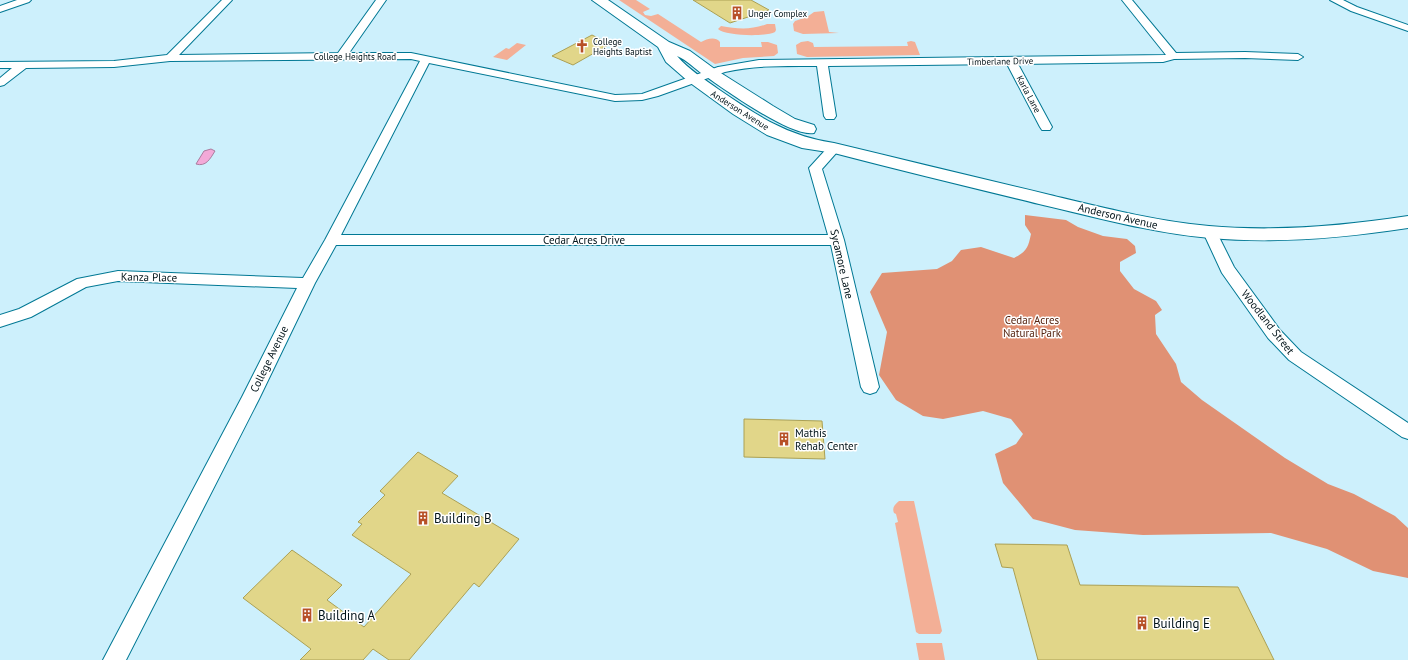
<svg xmlns="http://www.w3.org/2000/svg" width="1408" height="660" viewBox="0 0 1408 660" font-family="'PT Sans',sans-serif">
  <rect width="100%" height="100%" fill="#cdf0fc"/>
  <path fill="#f3af96" d="M 619,0 L 636,0 L 650,9 L 643,12 L 645,15 L 651,16 L 658,14 L 701,42 C 707,39 715,36 720,42 L 720,47 L 762,47 L 761,42 L 768,42 L 777,45 L 778,53 L 774,56 L 743,58 L 715,64 Z
    M 824,11 L 829,32 L 839,33 L 803,34 L 794,31 L 793,24 L 795,21 L 807,17 L 814,12 Z
    M 767,24 L 775,24 L 776,30 L 775,32 C 766,37 725,36 718,29 L 721,26 C 738,29 751,30 767,24 Z
    M 808,41 L 813,43 L 814,47 L 908,46 L 907,42 L 911,41 L 915,42 L 920,55 L 807,57 L 797,54 L 796,45 L 801,42 Z
    M 517,43 L 526,45 L 507,60 L 493,57 L 506,48 L 509,49 Z
    M 899,501 L 914,501 L 942,631 L 940,634 L 919,634 L 916,632 L 895,523 L 898,522 L 896,514 L 894,513 C 892,508 894,505 899,501 Z
    M 916,643 L 942,643 L 945,660 L 919,660 Z"/>
  <path fill="#e09174" d="M 1025,215 L 1066,220 L 1078,227 L 1103,236 L 1127,239 L 1135,246 L 1136,253 L 1120,262 L 1120,271 L 1134,289 L 1156,301 L 1162,310 L 1155,315 L 1156,334 L 1176,364 L 1181,382 L 1202,400 L 1285,458 L 1328,484 L 1354,494 L 1395,516 L 1408,528 L 1408,578 L 1373,571 L 1327,549 L 1271,533 L 1143,535 L 1075,530 L 1033,519 L 1003,483 L 995,454 L 1016,444 L 1023,434 L 1011,419 L 983,411 L 943,419 L 923,416 L 896,400 L 879,375 L 887,332 L 870,292 L 882,273 L 937,269 L 952,261 L 961,250 L 981,247 L 1014,258 C 1027,251 1028,248 1031,234 L 1025,225 Z"/>
  <path fill="#f3a9d8" stroke="#aa7c9e" d="M 211,149 L 215,151 C 210,159 206,167 196,164 L 204,151 Z"/>
  <path fill="#e1d689" stroke="#aba054" d="M 693,0 L 751,0 L 769,10 L 730,23 Z
    M 592,35 L 610,44 L 573,65 L 552,56 Z
    M 744,419 L 822,421 L 825,459 L 744,457 Z
    M 418,452 L 458,476 L 442,493 L 519,539 L 479,587 L 474,583 L 409,660 L 389,660 L 373,649 L 363,660 L 300,660 L 311,649 L 243,598 L 292,550 L 342,585 L 327,600 L 364,627 L 411,574 L 352,535 L 362,524 L 358,522 L 385,495 L 380,491 Z
    M 995,544 L 1067,545 L 1080,585 L 1238,587 L 1274,660 L 1038,660 L 1013,568 L 1002,567 Z"/>
  <g fill="none" stroke-linecap="round" stroke-linejoin="round">
    <g stroke="#007894" stroke-width="2">
      <path id="minor" d="M 17,0 L 31,0 L 29,2 L 0,12 L 0,6 Z
        M 222,0 L 232,0 L 179,55 L 338,53 L 376,0 L 386,0 L 349,53 L 411,53 L 615,95 L 642,94 L 718,67 L 759,60 L 1166,55 L 1122,0 L 1132,0 L 1176,53 L 1245,52 L 1298,54 L 1303,57 L 1298,60 L 1245,58 L 1174,59 L 1163,62 L 1018,64 L 1052,127 L 1050,130 L 1042,130 L 1040,127 L 1007,64 L 828,66 L 836,116 L 834,119 L 826,119 L 824,116 L 817,66 C 786,66 756,65 725,72 L 658,96 L 642,100 L 615,101 L 429,63 L 341,235 L 828,235 L 809,168 L 830,145 L 838,145 L 840,148 L 838,151 L 822,169 L 844,240 L 879,387 L 876,392 L 870,394 L 864,392 L 861,387 L 831,245 L 336,245 L 315,283 L 259,399 L 126,660 L 103,660 L 242,397 L 297,288 L 118,281 L 86,287 L 31,317 L 0,327 L 0,315 L 19,309 L 77,279 L 118,271 L 303,278 L 325,240 L 420,61 L 411,59 L 170,61 L 114,67 L 26,68 L 4,85 L 0,86 L 0,78 L 12,68 L 0,68 L 0,62 L 114,61 L 167,55 Z
        M 1330,0 L 1343,0 L 1357,7 L 1408,25 L 1408,31 L 1351,11 Z
        M 1210,227 L 1215,229 L 1234,267 L 1280,330 L 1301,352 L 1408,423 L 1408,439 L 1402,437 L 1289,360 L 1268,338 L 1222,273 L 1203,232 L 1205,229 Z"/>
    </g>
    <g stroke="#007894" stroke-width="2">
      <path id="secondary" d="M 592,0 L 608,0 L 669,42 L 690,51 L 716,70 L 773,106 L 795,119 L 814,125 L 816,129 L 814,133 C 792,138 724,89 704,75 C 695,69 687,60 677,56 C 688,69 704,79 718,89 C 756,115 787,136 834,143 C 904,160 975,177 1046,194 C 1100,207 1154,221 1209,226 C 1276,232 1342,226 1408,216 L 1408,228 C 1342,238 1276,244 1210,238 C 1152,233 1095,217 1039,204 C 970,187 902,171 834,153 L 802,148 L 767,135 L 733,114 L 689,82 L 666,62 L 658,47 Z"/>
    </g>
    <use href="#minor" fill="#fff" fill-rule="evenodd"/>
    <use href="#secondary" fill="#fff" fill-rule="evenodd"/>
  </g>
  <defs>
    <g id="building-bare" transform="scale(1.08)"><path d="M-4-6H4V6H1V3H-1V6H-4ZM-2.5-4.3h1.7v1.8h-1.7ZM.8-4.3h1.7v1.8H.8ZM-2.5-1h1.7V.8h-1.7ZM.8-1h1.7V.8H.8Z" fill="#b75026" stroke="#fff" stroke-width="2.5" paint-order="stroke"/></g>
    <g id="church-bare" transform="scale(1.08)"><path d="M-1.2-6h2.4v3.5h3.3v2.4h-3.3V6h-2.4V-.1h-3.3v-2.4h3.3Z" fill="#b75026" stroke="#fff" stroke-width="2.5" paint-order="stroke"/></g>
  </defs>
  <g fill-rule="evenodd">
    <use href="#building-bare" x="737" y="13"/>
    <use href="#church-bare" x="582" y="46"/>
    <use href="#building-bare" x="784" y="439"/>
    <use href="#building-bare" x="423" y="518"/>
    <use href="#building-bare" x="307" y="615"/>
    <use href="#building-bare" x="1142" y="623"/>
  </g>
  <g text-anchor="middle" dominant-baseline="central" stroke-width="3" stroke-linejoin="round" paint-order="stroke">
    <g font-size="9" fill="#011218" stroke="#fff" text-anchor="start">
      <text x="748" y="13">Unger Complex</text>
      <text x="593" y="41">College<tspan x="593" dy="10">Heights Baptist</tspan></text>
    </g>
    <g font-size="9" fill="#011218" stroke="#fff">
      <text x="355" y="56">College Heights Road</text>
      <text transform="translate(1000 61) rotate(-1)">Timberlane Drive</text>
      <text transform="translate(1029 94) rotate(62)">Karla Lane</text>
      <text transform="translate(740 110) rotate(32)">Anderson Avenue</text>
    </g>
    <g font-size="11" fill="#011218" stroke="#fff">
      <text transform="translate(1118 216) rotate(13)">Anderson Avenue</text>
      <text x="584" y="240">Cedar Acres Drive</text>
      <text transform="translate(842 264) rotate(77)">Sycamore Lane</text>
      <text transform="translate(149 277) rotate(1)">Kanza Place</text>
      <text transform="translate(1268 322) rotate(52)">Woodland Street</text>
      <text transform="translate(269 359) rotate(-64)">College Avenue</text>
    </g>
    <g font-size="11" fill="#55230f" stroke="#fff">
      <text x="1032" y="320">Cedar Acres<tspan x="1032" dy="13">Natural Park</tspan></text>
    </g>
    <g font-size="11" fill="#011218" stroke="#fff" text-anchor="start">
      <text x="795" y="433">Mathis<tspan x="795" dy="13">Rehab Center</tspan></text>
    </g>
    <g font-size="13" fill="#011218" stroke="#fff" text-anchor="start">
      <text x="434" y="518">Building B</text>
      <text x="318" y="615">Building A</text>
      <text x="1153" y="623">Building E</text>
    </g>
  </g>
</svg>
